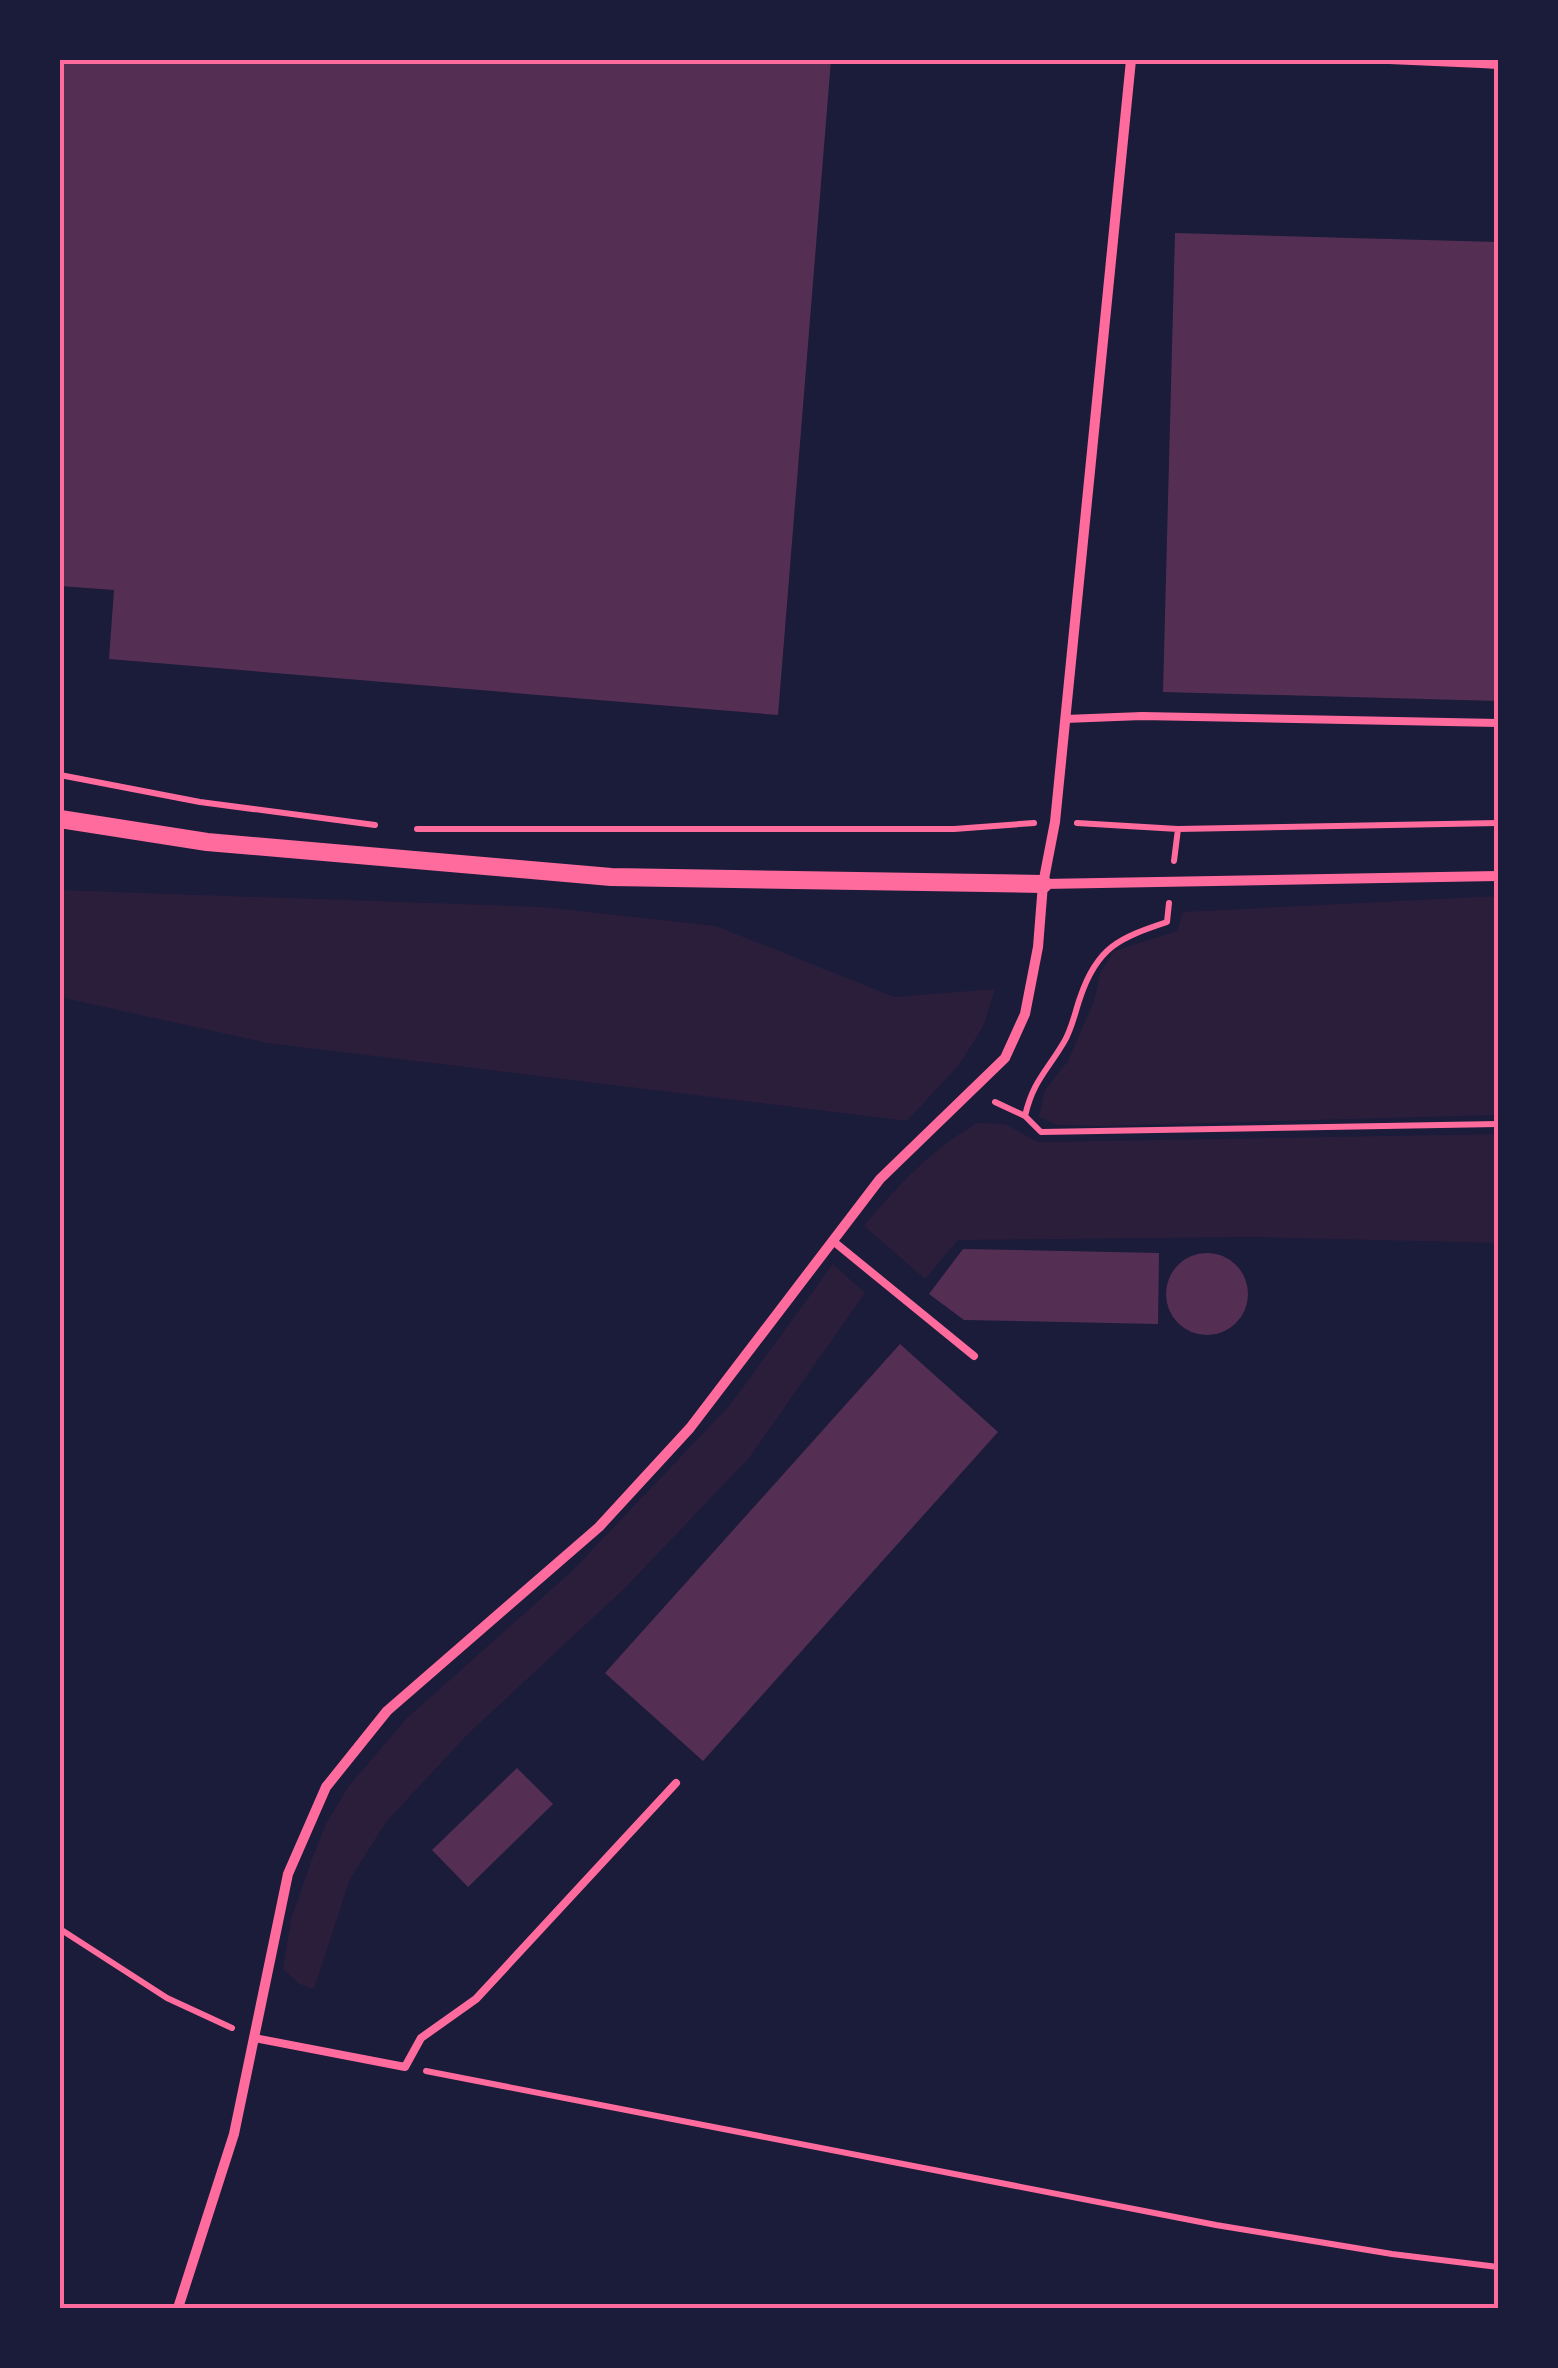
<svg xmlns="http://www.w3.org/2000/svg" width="1558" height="2368" viewBox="0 0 1558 2368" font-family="'Work Sans',sans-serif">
  <rect width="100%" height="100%" fill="#1b1b3a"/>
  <path fill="#2a1e3b" d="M 60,890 L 543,907 L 716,926 L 894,997 L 995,989 L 983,1027 L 959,1065 L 907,1121 L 267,1043 L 60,997 Z
    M 1498,896 L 1498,1115 L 1101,1126 L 1057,1125 L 1039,1117 L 1045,1090 L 1068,1061 L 1094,1001 L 1100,973 L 1114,951 L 1177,931 L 1183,912 Z
    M 977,1123 L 1005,1124 L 1038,1142 L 1498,1134 L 1498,1243 L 1254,1237 L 958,1240 L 925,1279 L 864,1226 C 898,1185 931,1150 977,1123 Z
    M 833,1264 L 865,1293 L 749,1458 L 625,1588 L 467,1735 L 387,1821 L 350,1879 L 314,1989 L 299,1984 L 283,1969 L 291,1919 L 312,1859 L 326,1824 L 348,1787 L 407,1718 L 573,1570 L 730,1405 Z"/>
  <path fill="#542f53" d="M 60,60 L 831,60 L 778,715 L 109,659 L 114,590 L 60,586 Z
    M 1175,233 L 1498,242 L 1498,701 L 1163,692 Z
    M 963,1249 L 1159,1253 L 1158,1324 L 964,1320 L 929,1294 Z
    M1166 1294a41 41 0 1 1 82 0a41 41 0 1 1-82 0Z
    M 900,1344 L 998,1432 L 703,1761 L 605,1673 Z
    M 517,1768 L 553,1804 L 468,1887 L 432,1850 Z"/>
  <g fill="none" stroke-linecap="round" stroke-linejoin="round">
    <path stroke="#ff6b9d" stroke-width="6" d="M 60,775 L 200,802 L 375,825
      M 1077,823 L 1178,829 L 1498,823
      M 417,829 L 954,829 L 1034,823
      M 1174,861 L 1178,829
      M 1169,903 L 1167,922 C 1119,938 1097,947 1080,998 C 1075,1012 1072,1029 1064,1042 C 1047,1071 1033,1081 1025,1116 L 1041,1132 L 1498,1124
      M 995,1102 L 1025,1116
      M 60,1929 L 167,1998 L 232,2028
      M 426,2071 L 1216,2225 L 1392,2254 L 1498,2267"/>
    <path stroke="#ff6b9d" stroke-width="8" d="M 1389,60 L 1481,64 L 1485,60
      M 1481,64 L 1498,65
      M 1065,719 L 1142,716 L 1498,723
      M 833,1241 L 974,1356
      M 254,2038 L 405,2067 L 421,2038 L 476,1999 L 676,1783"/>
    <path stroke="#ff6b9d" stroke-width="10" d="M 1043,884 L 1498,876
      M 178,2308 L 234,2134 L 288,1874 L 326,1787 L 387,1711 L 599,1527 L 690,1428 L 880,1179 L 1005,1058 L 1025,1014 L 1038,947 L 1043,884 L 1055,822 L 1131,60"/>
    <path stroke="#ff6b9d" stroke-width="18" d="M 60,819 L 207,842 L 611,877 L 1043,884"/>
  </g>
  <rect width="1558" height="2368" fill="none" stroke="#1b1b3a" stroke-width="125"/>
  <rect x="62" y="62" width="1434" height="2244" fill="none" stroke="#ff6b9d" stroke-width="4"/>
</svg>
